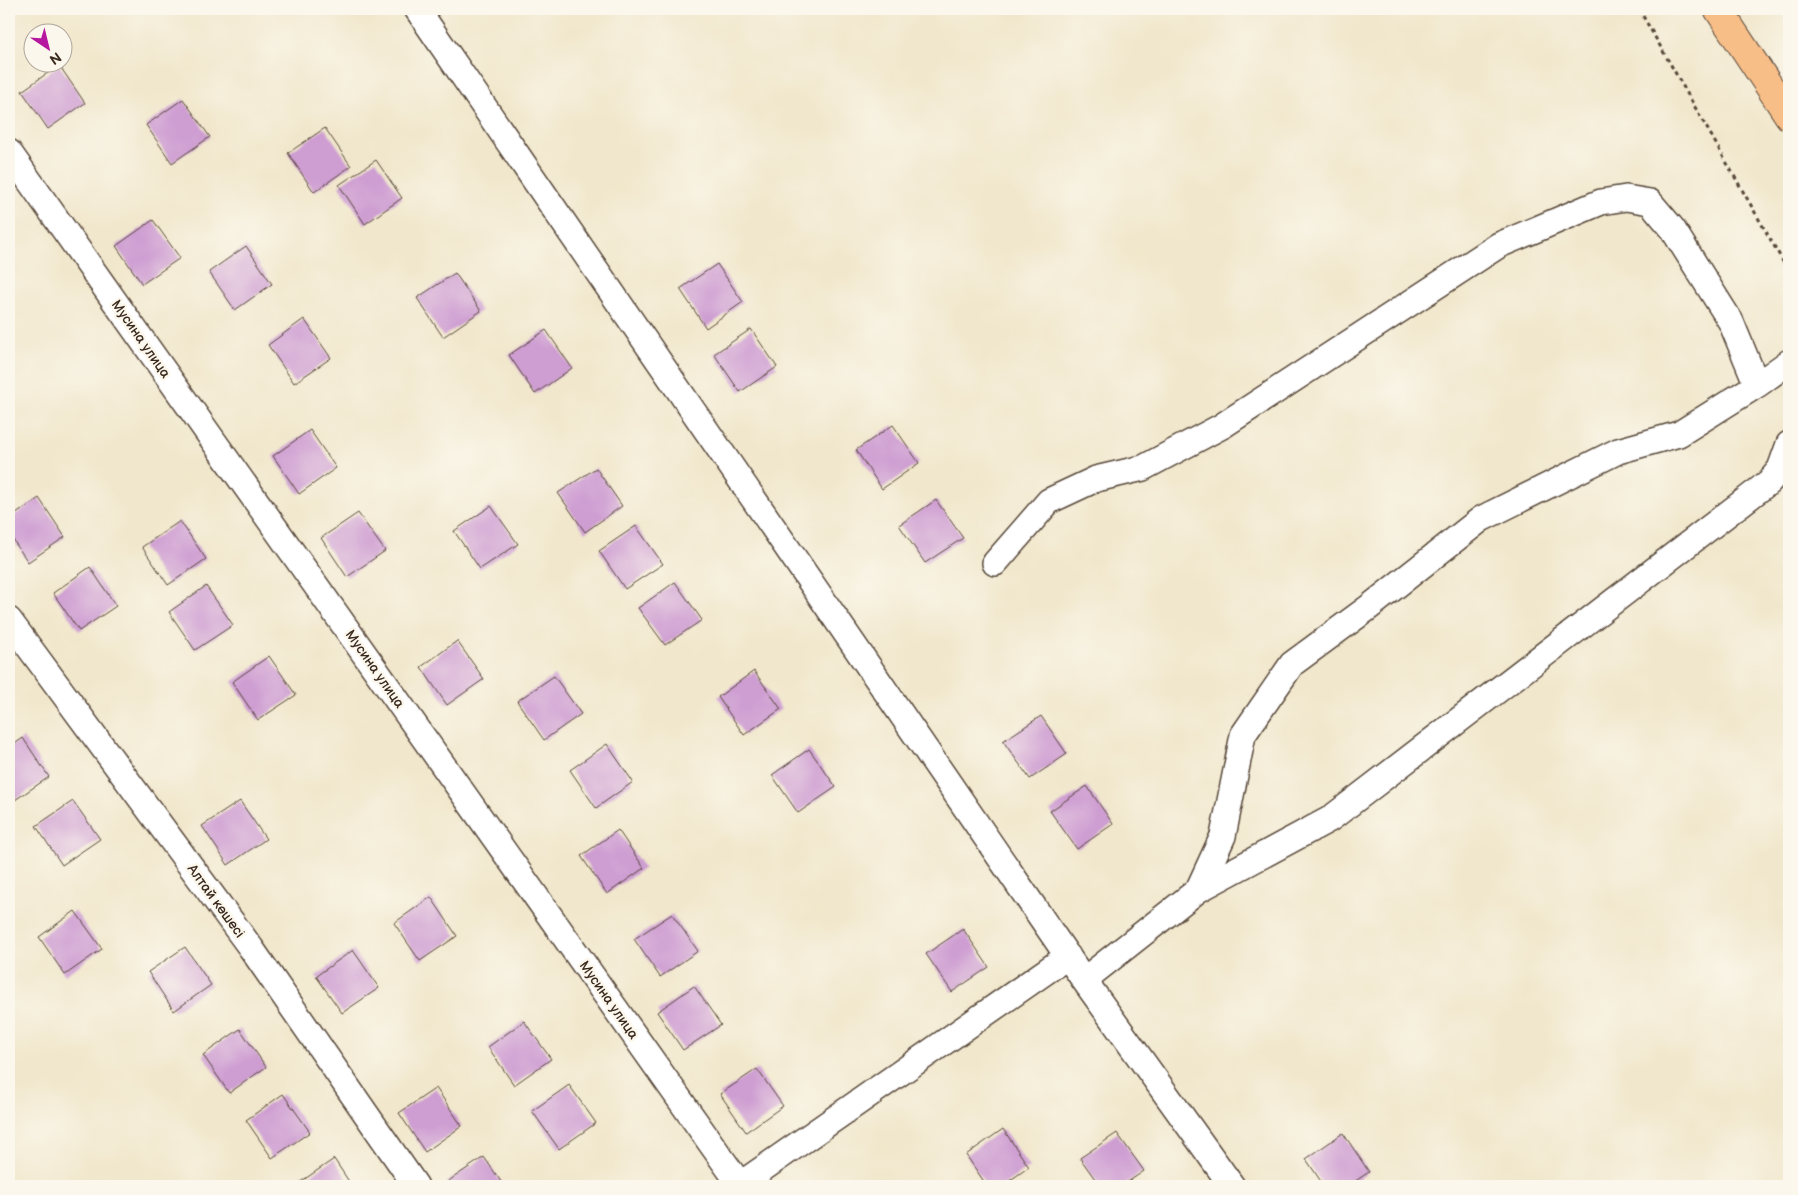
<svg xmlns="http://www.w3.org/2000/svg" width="1798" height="1195" viewBox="0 0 1798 1195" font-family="'Balsamiq Sans',sans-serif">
  <rect width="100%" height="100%" fill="#fbf7ec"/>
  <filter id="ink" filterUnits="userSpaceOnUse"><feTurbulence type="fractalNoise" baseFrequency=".02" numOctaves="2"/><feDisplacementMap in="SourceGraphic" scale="10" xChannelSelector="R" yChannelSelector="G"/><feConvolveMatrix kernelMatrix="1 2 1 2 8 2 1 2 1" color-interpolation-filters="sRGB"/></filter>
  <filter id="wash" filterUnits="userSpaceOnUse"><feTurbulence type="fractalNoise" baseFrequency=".0096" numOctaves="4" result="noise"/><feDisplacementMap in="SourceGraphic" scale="20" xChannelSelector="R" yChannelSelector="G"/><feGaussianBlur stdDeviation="1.12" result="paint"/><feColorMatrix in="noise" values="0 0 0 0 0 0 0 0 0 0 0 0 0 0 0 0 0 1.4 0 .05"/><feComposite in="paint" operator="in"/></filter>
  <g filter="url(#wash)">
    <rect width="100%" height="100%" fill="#f1e7cc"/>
    <g id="blocks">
      <path fill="#ce9dd2" d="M 59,65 L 85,103 L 48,129 L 22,91 Z
        M 183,99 L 210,137 L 172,163 L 146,125 Z
        M 325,128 L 351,166 L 314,192 L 288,153 Z
        M 376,160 L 402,198 L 365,224 L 339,185 Z
        M 153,220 L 180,258 L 142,284 L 116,246 Z
        M 246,246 L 272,284 L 235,310 L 209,272 Z
        M 717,264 L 743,302 L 706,328 L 680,289 Z
        M 455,273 L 481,311 L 443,337 L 417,298 Z
        M 304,319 L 331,358 L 294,383 L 268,345 Z
        M 751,329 L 777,367 L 740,392 L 714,354 Z
        M 546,330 L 572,368 L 535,394 L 509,355 Z
        M 893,425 L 919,463 L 882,489 L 856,450 Z
        M 310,430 L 336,468 L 299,494 L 273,456 Z
        M 596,468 L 622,506 L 585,532 L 558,493 Z
        M 39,498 L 65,537 L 28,562 L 9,534 L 9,519 Z
        M 936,500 L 963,538 L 925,563 L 899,525 Z
        M 491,506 L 518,544 L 480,569 L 454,531 Z
        M 358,513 L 385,551 L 347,577 L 321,538 Z
        M 180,521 L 206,559 L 168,585 L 142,547 Z
        M 636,526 L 663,564 L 625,589 L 599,551 Z
        M 90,567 L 116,606 L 79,631 L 53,593 Z
        M 675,582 L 702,620 L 665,645 L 638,608 Z
        M 206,586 L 233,625 L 195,650 L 169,612 Z
        M 457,641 L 484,679 L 447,705 L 421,667 Z
        M 269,656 L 296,695 L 258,720 L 232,682 Z
        M 754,671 L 781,709 L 744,735 L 718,697 Z
        M 554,676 L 581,714 L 544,740 L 517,701 Z
        M 1041,716 L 1067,754 L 1030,779 L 1003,741 Z
        M 23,738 L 49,777 L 12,802 L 9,798 L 9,748 Z
        M 607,744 L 633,782 L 596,808 L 570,770 Z
        M 809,749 L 836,787 L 798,813 L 772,775 Z
        M 1087,786 L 1113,824 L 1077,849 L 1050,811 Z
        M 73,801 L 100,839 L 62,865 L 36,826 Z
        M 240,801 L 266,839 L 228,865 L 202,826 Z
        M 618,830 L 644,868 L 607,894 L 581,856 Z
        M 431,897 L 457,936 L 420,961 L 394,923 Z
        M 75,911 L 102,949 L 65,975 L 39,937 Z
        M 672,914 L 698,951 L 660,977 L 634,939 Z
        M 963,929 L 989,967 L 952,992 L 926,954 Z
        M 185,947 L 211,985 L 174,1011 L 148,972 Z
        M 353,950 L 379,988 L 342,1013 L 316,976 Z
        M 694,986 L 721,1025 L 683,1050 L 657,1012 Z
        M 524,1021 L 551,1059 L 514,1085 L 488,1047 Z
        M 240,1029 L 266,1067 L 229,1093 L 203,1055 Z
        M 757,1069 L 783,1106 L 746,1132 L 720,1094 Z
        M 569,1085 L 596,1123 L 559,1149 L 532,1111 Z
        M 436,1088 L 462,1126 L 425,1152 L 399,1113 Z
        M 283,1094 L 310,1132 L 272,1158 L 246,1120 Z
        M 1003,1129 L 1029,1167 L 1002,1186 L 987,1186 L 966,1155 Z
        M 1117,1133 L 1144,1171 L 1122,1186 L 1100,1186 L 1080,1158 Z
        M 1343,1133 L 1369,1172 L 1348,1186 L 1324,1186 L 1306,1159 Z
        M 484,1157 L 504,1186 L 450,1186 L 447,1182 Z
        M 334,1159 L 352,1186 L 297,1186 L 296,1185 Z
        M 30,1180 L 34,1186 L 22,1186 Z"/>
    </g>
  </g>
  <g filter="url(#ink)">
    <use href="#blocks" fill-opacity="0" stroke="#564638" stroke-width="1"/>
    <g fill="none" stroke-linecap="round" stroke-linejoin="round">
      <g stroke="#564638" stroke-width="28">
        <path id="street" d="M 417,9 L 1084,980 L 1232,1186
          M 9,152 L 741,1186
          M 995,563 L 1049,501 L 1096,479 L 1143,468 L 1222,426 L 1499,245 L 1601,202 L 1626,198 L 1650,202 L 1672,228 L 1731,322 L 1757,385
          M 9,620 L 251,948 L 416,1186
          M 1198,890 L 1330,819 L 1769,482 L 1780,469 L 1789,444
          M 1084,980 L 1198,890 L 1223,836 L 1243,735 L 1292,664 L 1368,608 L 1481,519 L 1618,451 L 1679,434 L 1757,385 L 1789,362
          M 738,1186 L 1068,956"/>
      </g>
      <g stroke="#564638" stroke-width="30">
        <path id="primary" d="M 1718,9 L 1789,116"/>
      </g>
      <path stroke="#564638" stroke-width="3" stroke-dasharray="4 4" stroke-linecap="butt" d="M 1639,9 L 1789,272"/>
      <use href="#street" stroke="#fff" stroke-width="25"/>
      <use href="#primary" stroke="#f7be88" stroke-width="28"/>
    </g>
  </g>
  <g text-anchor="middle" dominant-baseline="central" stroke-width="5" stroke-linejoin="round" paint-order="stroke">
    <g font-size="14" fill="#3b2a1e" stroke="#fbf7ec">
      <text transform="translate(141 339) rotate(55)">Мусина улица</text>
      <text transform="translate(375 669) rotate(55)">Мусина улица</text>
      <text transform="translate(216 901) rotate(54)">Алтай көшесі</text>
      <text transform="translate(609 1000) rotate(55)">Мусина улица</text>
    </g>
  </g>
  <rect width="1798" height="1195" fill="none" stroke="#fbf7ec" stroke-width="30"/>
  <g transform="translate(48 48) rotate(145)"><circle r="24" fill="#fbf7ec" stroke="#aea59a"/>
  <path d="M0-4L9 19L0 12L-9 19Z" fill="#b5179e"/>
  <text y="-8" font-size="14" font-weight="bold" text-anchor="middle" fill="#3b2a1e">N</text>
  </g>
</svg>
